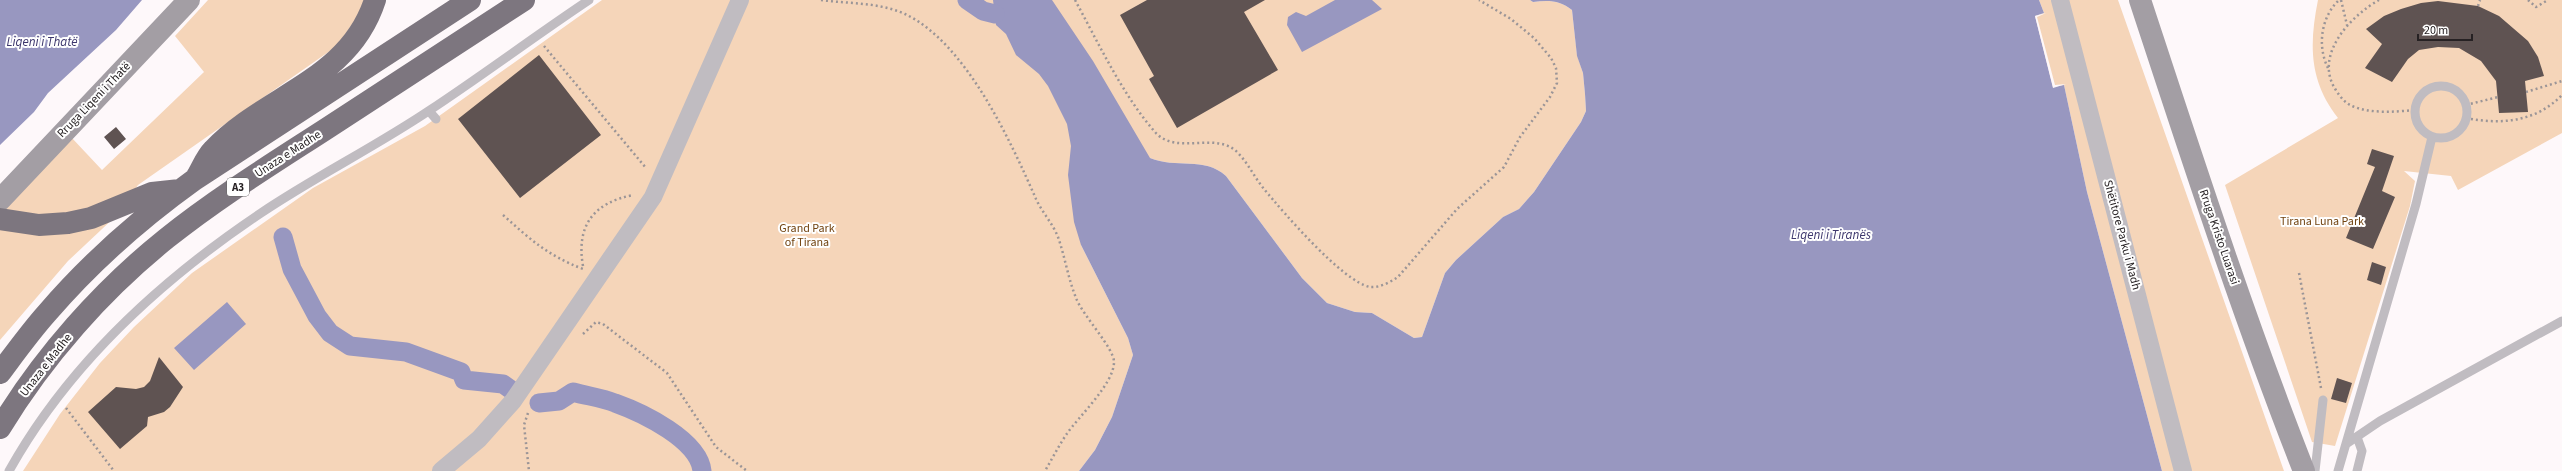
<svg xmlns="http://www.w3.org/2000/svg" width="2562" height="471" viewBox="0 0 2562 471" font-family="'Source Sans 3',sans-serif">
  <rect width="100%" height="100%" fill="#fef8fa"/>
  <path fill="#f5d5b9" d="M 208,0 L 369,0 L 337,46 L 138,185 L 118,214 L 68,261 L 0,340 L 0,222 L 9,201 L 71,137 L 102,170 L 204,72 L 175,36 Z
    M 602,0 L 1530,0 L 1533,2 C 1548,0 1560,0 1572,10 L 1577,55 L 1583,73 L 1585,94 L 1586,111 L 1581,122 L 1534,192 L 1519,209 L 1503,217 L 1456,260 L 1445,273 L 1422,337 L 1414,338 L 1372,313 L 1355,312 L 1327,303 L 1302,278 L 1226,176 C 1204,156 1176,169 1150,158 L 1081,245 L 1128,338 L 1133,355 L 1112,417 L 1095,450 L 1079,471 L 23,471 L 60,414 L 100,363 L 134,327 L 192,273 L 313,188 L 425,126 Z
    M 2039,0 L 2118,0 L 2284,471 L 2162,471 L 2087,192 L 2064,85 L 2053,88 L 2035,16 L 2044,13 Z
    M 2318,0 L 2562,0 L 2562,133 L 2458,190 L 2451,176 L 2404,171 L 2415,181 L 2410,206 L 2335,446 L 2312,442 L 2225,185 L 2338,118 C 2309,81 2309,45 2318,0 Z"/>
  <path fill="#9897c0" d="M 0,0 L 142,0 L 116,30 L 48,93 L 34,112 L 0,145 Z
    M 993,0 L 1052,0 L 1093,61 L 1150,158 C 1176,169 1204,156 1226,176 L 1302,278 L 1327,303 L 1355,312 L 1372,313 L 1414,338 L 1422,337 L 1445,273 L 1456,260 L 1503,217 L 1519,209 L 1534,192 L 1581,122 L 1586,111 L 1585,94 L 1583,73 L 1577,56 L 1572,10 C 1560,0 1548,0 1533,2 L 1530,0 L 2039,0 L 2044,13 L 2035,16 L 2053,87 L 2064,85 L 2087,192 L 2162,471 L 1079,471 L 1095,450 L 1112,417 L 1133,355 L 1128,338 L 1081,245 L 1074,222 L 1068,175 L 1071,146 L 1067,124 L 1048,86 L 1039,74 L 1016,55 L 1006,34 L 996,25 Z
    M 1335,0 L 1372,0 L 1382,9 L 1302,52 L 1287,25 L 1288,17 L 1296,12 L 1306,16 Z
    M 227,302 L 246,324 L 194,370 L 174,348 Z"/>
  <path fill="#fef8fa" d="M 2046,13 L 2037,17 L 2055,85 L 2066,84 L 2053,88 L 2035,16 Z"/>
  <g fill="none" stroke-linecap="round" stroke-linejoin="round">
    <path stroke="#9897c0" stroke-width="19" d="M 967,0 L 983,11 L 995,14
      M 283,237 L 292,269 L 317,316 L 330,333 L 350,346 L 406,352 L 461,372 L 464,380 L 503,384 L 510,389
      M 539,403 L 559,401 L 573,392 C 587,396 602,398 615,403 C 643,413 699,440 702,471"/>
  </g>
  <path fill="#5f5352" d="M 1147,0 L 1265,0 L 1244,12 L 1278,70 L 1177,128 L 1149,79 L 1154,76 L 1120,15 Z
    M 2438,1 L 2478,6 L 2499,16 L 2528,41 L 2538,57 L 2544,76 L 2525,81 L 2528,112 L 2499,113 L 2496,81 L 2481,61 L 2459,48 L 2438,47 L 2419,50 L 2408,59 L 2392,82 L 2365,68 L 2382,44 L 2366,29 L 2384,16 L 2401,9 L 2421,3 Z
    M 539,55 L 601,135 L 520,198 L 458,119 Z
    M 116,127 L 126,139 L 114,149 L 104,137 Z
    M 2372,149 L 2394,156 L 2382,191 L 2395,197 L 2373,249 L 2346,238 L 2375,167 L 2367,164 Z
    M 2372,262 L 2386,267 L 2381,285 L 2367,280 Z
    M 159,357 L 183,387 L 170,407 L 164,412 L 148,417 L 147,426 L 120,449 L 88,412 L 116,387 L 136,389 L 144,387 L 150,381 Z
    M 2337,378 L 2352,383 L 2346,403 L 2331,399 Z"/>
  <g fill="none" stroke-linecap="round" stroke-linejoin="round">
    <path stroke="#9b9597" stroke-width="2.5" stroke-dasharray="2 3" stroke-linecap="butt" d="M 821,0 C 850,4 878,2 905,14 C 966,43 1010,140 1036,199 C 1042,212 1053,224 1058,237 C 1065,257 1068,278 1076,298 C 1083,316 1114,348 1114,362 C 1114,384 1078,417 1066,435 C 1058,447 1052,459 1045,471
      M 1075,0 C 1099,44 1122,94 1155,132 C 1177,157 1217,129 1239,154 C 1249,165 1255,178 1264,189 C 1283,212 1343,282 1370,287 C 1380,288 1390,282 1398,277 L 1457,209 L 1504,167 L 1520,137 L 1550,97 L 1557,83 L 1556,68 L 1551,58 L 1534,38 L 1511,19 L 1479,0
      M 2341,0 L 2347,25
      M 2379,0 C 2352,15 2315,53 2334,87 C 2338,94 2343,101 2350,105 C 2368,114 2395,112 2414,110
      M 2528,0 L 2536,7 L 2548,0
      M 2478,6 L 2480,0
      M 544,46 L 646,168
      M 2328,68 C 2317,46 2321,17 2339,0
      M 2526,92 L 2562,81
      M 2466,105 L 2498,97
      M 2466,118 C 2501,125 2536,122 2562,95
      M 503,215 C 531,240 547,255 583,269
      M 583,266 C 576,226 593,203 633,195
      M 2299,273 L 2321,388
      M 583,334 L 596,322 L 603,324 L 667,373 L 716,447 L 747,471
      M 66,408 L 114,471
      M 528,413 L 524,425 L 529,471"/>
    <path stroke="#c0bcc1" stroke-width="9" d="M2415 112a26 26 0 1 1 52 0a26 26 0 1 1-52 0Z
      M 429,111 L 436,119
      M 2357,437 L 2362,451 L 2357,471
      M 2346,444 L 2380,421 L 2562,321
      M 9,471 C 68,365 161,280 261,213 C 316,176 375,147 430,110 C 483,75 535,36 589,0
      M 2315,471 L 2323,400
      M 2338,471 L 2416,204 L 2432,137"/>
    <path stroke="#c0bcc1" stroke-width="18" d="M 2060,0 L 2183,471
      M 441,471 L 479,439 L 513,401 L 653,197 L 740,0"/>
    <path stroke="#a39ea4" stroke-width="22" d="M 2140,0 C 2192,158 2243,316 2304,471
      M 0,200 L 189,0"/>
    <path stroke="#7d767f" stroke-width="22" d="M 197,176 C 202,168 206,157 213,150 C 266,94 349,81 375,0
      M 0,219 L 39,225 L 68,223 L 91,218 L 152,193 L 180,190
      M 0,373 C 15,353 30,332 47,313 C 90,263 141,218 194,180 L 470,0
      M 0,428 C 43,357 102,290 167,238 C 217,198 272,164 326,129 C 392,86 458,43 524,0"/>
  </g>
  <g text-anchor="middle" dominant-baseline="central" stroke-width="4" stroke-linejoin="round" paint-order="stroke">
    <rect fill="#fff" stroke="#676465" stroke-width="1" x="227" y="178" width="22" height="18" rx="3"/>
    <g font-size="11" font-weight="bold" fill="#262123">
      <text x="238" y="187">A3</text>
    </g>
    <g font-size="12" fill="#262123" stroke="#fff">
      <text transform="translate(94 100) rotate(-46)">Rruga Liqeni i Thatë</text>
      <text transform="translate(288 154) rotate(-33)">Unaza e Madhe</text>
      <text transform="translate(2122 235) rotate(75)">Shëtitore Parku i Madh</text>
      <text transform="translate(2219 237) rotate(71)">Rruga Kristo Luarasi</text>
      <text transform="translate(46 365) rotate(-52)">Unaza e Madhe</text>
    </g>
    <g font-size="12" fill="#724411" stroke="#fff">
      <text x="2322" y="221">Tirana Luna Park</text>
      <text x="807" y="228">Grand Park<tspan x="807" dy="14">of Tirana</tspan></text>
    </g>
    <g font-size="13" font-style="italic" fill="#3d376d" stroke="#fff">
      <text x="42" y="42">Liqeni i Thatë</text>
      <text x="1831" y="235">Liqeni i Tiranës</text>
    </g>
  </g>
  <path d="M2418 34v6h54v-6" fill="none" stroke="#262123" stroke-width="2"/>
  <text x="2424" y="34" font-size="12" fill="#262123" stroke="#ffffff" stroke-width="3" paint-order="stroke">20 m</text>
</svg>
